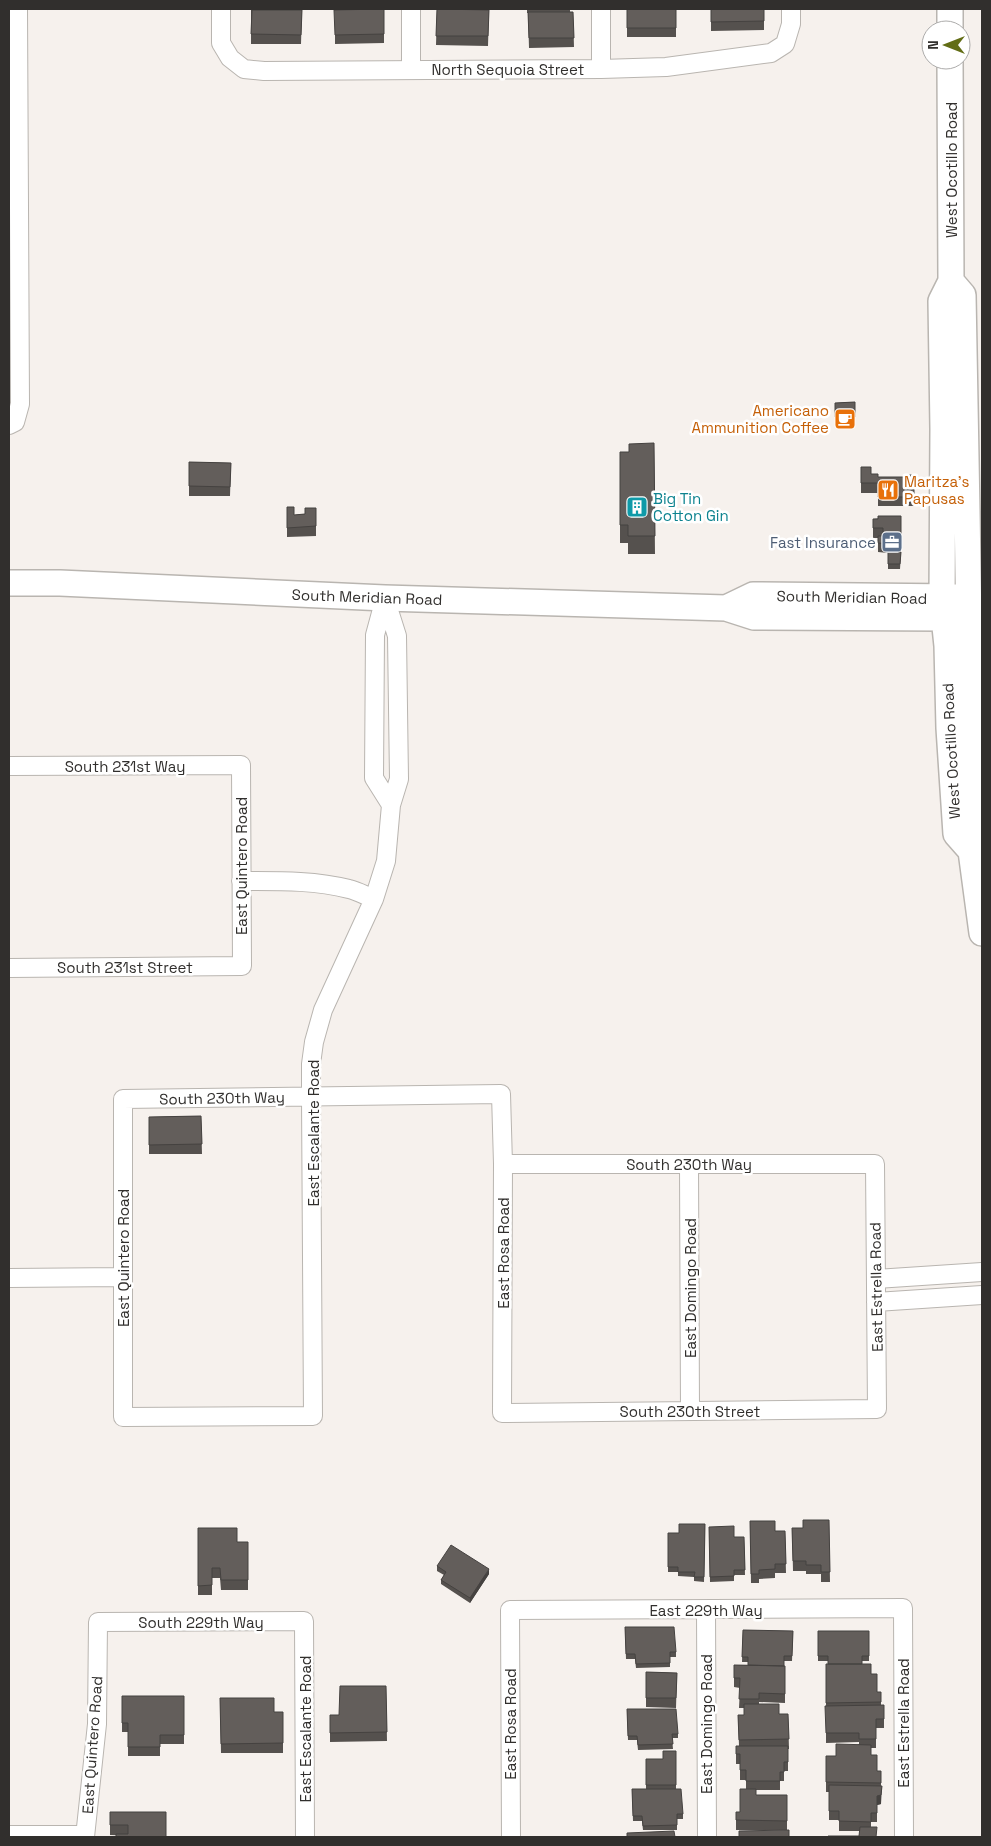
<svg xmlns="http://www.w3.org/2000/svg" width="991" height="1846" viewBox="0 0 991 1846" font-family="'Space Grotesk',sans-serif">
  <rect width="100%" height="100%" fill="#f6f1ed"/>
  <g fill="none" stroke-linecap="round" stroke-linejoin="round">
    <g stroke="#b9b5b0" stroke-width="20">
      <path id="street" d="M 221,9 L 221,43 L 230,58 L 244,69 L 264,71 L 601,69 L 666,67 L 771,53 L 785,44 L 791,24 L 791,9
        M 601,69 L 601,9
        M 411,70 L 411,9
        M 9,425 L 15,422 L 20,404 L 18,9
        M 385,598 L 397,636 L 399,779 L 391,805 L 386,861 L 374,899 L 323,1010 L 314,1042 L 311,1064 L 311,1098 L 313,1416 L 123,1417 L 123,1099 L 501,1094 L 503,1164 L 502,1413 L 877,1409 L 875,1164 L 503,1164
        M 385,598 L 375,635 L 374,778 L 391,805
        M 9,766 L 241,765 L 242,966 L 9,968
        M 241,881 C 277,881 314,880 349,889 C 358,891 366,896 374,899
        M 689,1164 L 690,1411
        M 9,1278 L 123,1277
        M 876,1279 L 982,1272
        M 876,1302 L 982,1295
        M 706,1610 L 707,1837
        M 9,1835 L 85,1835
        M 85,1837 L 97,1724 L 98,1622 L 304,1621 L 305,1837
        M 511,1837 L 510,1610 L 903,1608 L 904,1837"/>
    </g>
    <g stroke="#b9b5b0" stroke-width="28">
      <path id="secondary" d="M 950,9 L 950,30
        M 950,60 L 951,281 L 941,301 L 943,429 L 942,598 L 947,646 L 949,728 L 956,834 L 971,851
        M 951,281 L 963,295 L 969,621 L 975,775 L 980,833 L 971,851
        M 9,583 L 60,583 L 385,598 L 726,608 L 754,617 L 943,618 L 982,622
        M 726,608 L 753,595 L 957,597
        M 971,851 L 982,933"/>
    </g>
    <use href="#street" stroke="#fff" stroke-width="18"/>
    <use href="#secondary" stroke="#fff" stroke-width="25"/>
  </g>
  <path fill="#55514e" d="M 251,9 L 296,9 L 296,10 L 302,10 L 301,44 L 251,44 Z
    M 335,9 L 384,9 L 384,43 L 335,44 Z
    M 437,9 L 482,9 L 482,10 L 489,10 L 488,46 L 436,45 Z
    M 527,9 L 570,9 L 570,12 L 573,12 L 574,47 L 529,48 L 528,13 L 527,13 Z
    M 627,9 L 676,9 L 676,37 L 627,37 Z
    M 711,9 L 764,9 L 764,30 L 711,31 Z
    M 855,402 L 855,426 L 835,426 L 835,403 Z
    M 654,443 L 655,554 L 628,554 L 628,543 L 620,543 L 620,452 L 629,452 Z
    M 189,462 L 231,463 L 230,496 L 189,496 Z
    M 861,467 L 871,474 L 878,477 L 904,477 L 914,475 L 914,506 L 878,506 L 878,493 L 861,493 Z
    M 287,507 L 294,515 L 305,514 L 316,508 L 316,536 L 287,537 Z
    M 901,516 L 901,554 L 900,569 L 888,569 L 888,553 L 878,552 L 878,538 L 873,538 L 873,519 Z
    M 201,1116 L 202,1154 L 149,1154 L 149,1117 Z
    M 829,1520 L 830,1582 L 821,1582 L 821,1574 L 806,1574 L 806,1571 L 793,1571 L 792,1528 L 803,1528 Z
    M 750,1521 L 775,1531 L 785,1531 L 786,1573 L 775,1573 L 775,1578 L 759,1579 L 759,1583 L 751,1583 Z
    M 705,1524 L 704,1582 L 694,1581 L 694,1577 L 678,1576 L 678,1572 L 668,1572 L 668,1533 L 679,1533 Z
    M 709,1527 L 734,1537 L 744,1537 L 745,1575 L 734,1575 L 734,1581 L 710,1582 Z
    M 198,1528 L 237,1542 L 248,1542 L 248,1590 L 221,1590 L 220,1578 L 212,1578 L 212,1595 L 198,1595 Z
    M 437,1566 L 489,1574 L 470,1603 L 441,1584 L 441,1580 L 444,1575 L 437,1571 Z
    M 625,1627 L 676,1652 L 676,1657 L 670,1657 L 670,1667 L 636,1668 L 635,1659 L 626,1659 Z
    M 743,1630 L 793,1631 L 792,1661 L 784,1661 L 784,1666 L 785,1666 L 785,1703 L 759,1702 L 759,1704 L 779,1714 L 788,1714 L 789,1749 L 788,1749 L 788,1771 L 784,1771 L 784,1781 L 780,1781 L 780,1790 L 756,1790 L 756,1795 L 787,1795 L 787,1830 L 736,1830 L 736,1812 L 740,1812 L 746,1789 L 746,1780 L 740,1780 L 740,1764 L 736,1764 L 736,1746 L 739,1746 L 738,1715 L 744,1715 L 744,1708 L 739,1708 L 740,1688 L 734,1687 L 734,1665 L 748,1665 L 748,1662 L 742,1662 Z
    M 818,1631 L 869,1631 L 869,1661 L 862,1661 L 862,1664 L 871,1674 L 877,1692 L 881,1692 L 881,1705 L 884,1705 L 884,1728 L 876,1728 L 876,1748 L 871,1748 L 871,1755 L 877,1771 L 881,1771 L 881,1804 L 877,1805 L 877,1822 L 871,1822 L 871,1827 L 859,1836 L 860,1831 L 839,1831 L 839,1820 L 829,1820 L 829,1792 L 826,1792 L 826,1756 L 836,1756 L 859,1744 L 859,1742 L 826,1743 L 826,1664 L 828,1664 L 828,1661 L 818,1661 Z
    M 646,1672 L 677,1673 L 676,1708 L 646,1707 Z
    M 386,1686 L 387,1741 L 330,1742 L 330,1715 L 339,1715 Z
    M 122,1696 L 184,1696 L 184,1744 L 160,1744 L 160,1756 L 128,1756 L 128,1732 L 122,1732 Z
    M 220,1698 L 274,1712 L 283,1712 L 283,1753 L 221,1753 Z
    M 627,1709 L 678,1734 L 678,1738 L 672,1738 L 673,1749 L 638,1750 L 637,1740 L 628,1740 Z
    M 676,1751 L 676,1789 L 683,1814 L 683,1819 L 677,1819 L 677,1830 L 643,1830 L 642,1821 L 633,1821 L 632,1789 L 646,1789 L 646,1759 L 663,1759 Z
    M 110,1812 L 166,1837 L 110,1835 Z"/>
  <path fill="#454240" d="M 489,1569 L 489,1574 L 470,1603 L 470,1598 Z
    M 882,1786 L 881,1804 L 877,1805 L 877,1822 L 877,1796 Z"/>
  <path fill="#635e5b" stroke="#454240" d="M 384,9 L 384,34 L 335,35 L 334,10 Z
    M 437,9 L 489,10 L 488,36 L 436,36 Z
    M 627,9 L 676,9 L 676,28 L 627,28 Z
    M 711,9 L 764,9 L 764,21 L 711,22 Z
    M 252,10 L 302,10 L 301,35 L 251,34 Z
    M 528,12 L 573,12 L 574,38 L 529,38 Z
    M 855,402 L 855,417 L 835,417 L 835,403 Z
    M 654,443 L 655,536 L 628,536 L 628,525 L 620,525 L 620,452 L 629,452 L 629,444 Z
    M 189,462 L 231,463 L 230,487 L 189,486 Z
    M 861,467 L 871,467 L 871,474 L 878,474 L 878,477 L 904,477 L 904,475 L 914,475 L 914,497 L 878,497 L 878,483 L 861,483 Z
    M 287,507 L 294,507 L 294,515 L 305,514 L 305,508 L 316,508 L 316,526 L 287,528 Z
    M 878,516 L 901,516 L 901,545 L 878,543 L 878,536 L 883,536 L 883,528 L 873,528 L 873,519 L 878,519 Z
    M 888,551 L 901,552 L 900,564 L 888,564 Z
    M 201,1116 L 202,1144 L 149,1145 L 149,1117 Z
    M 803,1520 L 829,1520 L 830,1572 L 821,1572 L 821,1565 L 806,1565 L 806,1561 L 793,1561 L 792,1528 L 803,1528 Z
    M 750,1521 L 775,1521 L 775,1531 L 785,1531 L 786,1564 L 775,1564 L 775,1569 L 759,1570 L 759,1574 L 751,1574 Z
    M 679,1524 L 705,1524 L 704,1577 L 694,1577 L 695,1572 L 678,1572 L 678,1567 L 668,1567 L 668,1533 L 679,1533 Z
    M 734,1526 L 734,1537 L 744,1537 L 745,1570 L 734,1570 L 734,1576 L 710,1577 L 709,1527 Z
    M 198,1528 L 237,1528 L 237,1542 L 248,1542 L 248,1580 L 221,1580 L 220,1568 L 212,1568 L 212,1585 L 198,1586 Z
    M 451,1545 L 489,1569 L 470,1598 L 441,1580 L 446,1572 L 437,1566 Z
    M 625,1627 L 674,1627 L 676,1652 L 670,1652 L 670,1663 L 636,1664 L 635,1654 L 626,1654 Z
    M 743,1630 L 793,1631 L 792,1656 L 784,1656 L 784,1666 L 748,1665 L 748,1657 L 742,1657 Z
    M 818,1631 L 869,1631 L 869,1656 L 862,1656 L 862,1664 L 828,1664 L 828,1656 L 818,1656 Z
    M 826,1664 L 871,1664 L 871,1674 L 877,1674 L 877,1692 L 881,1692 L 881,1702 L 826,1703 Z
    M 734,1665 L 785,1666 L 785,1694 L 759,1693 L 759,1699 L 739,1699 L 740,1678 L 734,1678 Z
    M 646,1672 L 677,1673 L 676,1698 L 646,1698 Z
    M 340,1686 L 386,1686 L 387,1732 L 330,1733 L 330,1715 L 339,1715 Z
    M 122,1696 L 184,1696 L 184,1735 L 160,1735 L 160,1747 L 128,1747 L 128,1723 L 122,1723 Z
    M 220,1698 L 274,1698 L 274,1712 L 283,1712 L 283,1743 L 221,1744 Z
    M 744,1704 L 779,1704 L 779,1714 L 788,1714 L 789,1739 L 739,1740 L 738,1715 L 744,1715 Z
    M 884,1705 L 884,1719 L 876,1719 L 876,1739 L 859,1739 L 859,1733 L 826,1733 L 825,1706 Z
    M 627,1709 L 676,1709 L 678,1734 L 672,1734 L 673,1744 L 638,1745 L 637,1736 L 628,1736 Z
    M 836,1744 L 871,1745 L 871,1755 L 877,1755 L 877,1771 L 881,1771 L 881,1783 L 826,1782 L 826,1756 L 836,1756 Z
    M 736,1746 L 788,1746 L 788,1762 L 784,1762 L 784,1772 L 780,1772 L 780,1781 L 746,1781 L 746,1770 L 740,1770 L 740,1754 L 736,1754 Z
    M 663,1751 L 676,1751 L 676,1785 L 646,1785 L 646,1759 L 663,1759 Z
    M 829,1785 L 882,1786 L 881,1795 L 877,1796 L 877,1813 L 871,1813 L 871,1822 L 839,1821 L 839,1811 L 829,1811 Z
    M 632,1789 L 681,1789 L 683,1814 L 677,1814 L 677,1825 L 643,1826 L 642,1816 L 633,1816 Z
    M 740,1789 L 756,1789 L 756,1795 L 787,1795 L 787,1821 L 736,1820 L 736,1812 L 740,1812 Z
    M 110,1812 L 166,1812 L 166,1837 L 116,1837 L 116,1834 L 128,1834 L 128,1825 L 110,1825 Z
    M 860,1827 L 877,1827 L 876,1837 L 828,1837 L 828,1836 L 859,1836 Z
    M 789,1830 L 789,1837 L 739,1837 L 739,1831 Z
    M 674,1831 L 675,1837 L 627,1837 L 627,1833 Z"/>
  <defs>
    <g id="cafe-square" transform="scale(1.125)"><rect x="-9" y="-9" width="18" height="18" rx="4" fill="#e8710a" stroke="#fff"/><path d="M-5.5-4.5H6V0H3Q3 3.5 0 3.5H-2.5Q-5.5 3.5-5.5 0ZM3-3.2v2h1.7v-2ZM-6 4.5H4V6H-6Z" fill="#fff"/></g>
    <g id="restaurant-square" transform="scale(1.125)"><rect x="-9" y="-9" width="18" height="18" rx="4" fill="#e8710a" stroke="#fff"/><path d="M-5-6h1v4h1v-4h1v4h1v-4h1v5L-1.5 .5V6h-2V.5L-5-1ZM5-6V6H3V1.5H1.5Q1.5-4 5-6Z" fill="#fff"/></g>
    <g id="building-square" transform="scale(1.125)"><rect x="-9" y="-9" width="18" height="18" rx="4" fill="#0f9aa8" stroke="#fff"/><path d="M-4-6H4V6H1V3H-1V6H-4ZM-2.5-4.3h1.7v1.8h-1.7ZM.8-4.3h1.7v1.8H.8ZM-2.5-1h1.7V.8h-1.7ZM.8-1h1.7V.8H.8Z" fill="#fff"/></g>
    <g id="office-square" transform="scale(1.125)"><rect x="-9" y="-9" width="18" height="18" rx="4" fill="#5c6f8a" stroke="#fff"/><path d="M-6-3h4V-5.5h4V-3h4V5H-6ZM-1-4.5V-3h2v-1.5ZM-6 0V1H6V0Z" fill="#fff"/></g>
  </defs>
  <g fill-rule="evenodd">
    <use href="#cafe-square" x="845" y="419"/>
    <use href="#restaurant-square" x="888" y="490"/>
    <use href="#building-square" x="637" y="507"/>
    <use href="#office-square" x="892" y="542"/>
  </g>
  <g text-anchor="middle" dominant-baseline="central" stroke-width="5" stroke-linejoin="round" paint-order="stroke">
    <g font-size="15" fill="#312f2d" stroke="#fff">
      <text x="508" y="69">North Sequoia Street</text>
      <text transform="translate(951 170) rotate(-90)">West Ocotillo Road</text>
      <text transform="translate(367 597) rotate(2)">South Meridian Road</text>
      <text transform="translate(852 597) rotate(1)">South Meridian Road</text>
      <text transform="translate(951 751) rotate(-93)">West Ocotillo Road</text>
      <text x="125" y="766">South 231st Way</text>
      <text transform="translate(241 866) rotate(-90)">East Quintero Road</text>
      <text x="125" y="967">South 231st Street</text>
      <text transform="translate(222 1098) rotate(-1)">South 230th Way</text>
      <text transform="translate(313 1133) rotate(-90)">East Escalante Road</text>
      <text x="689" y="1164">South 230th Way</text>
      <text transform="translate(503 1253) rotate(-90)">East Rosa Road</text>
      <text transform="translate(123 1258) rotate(-90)">East Quintero Road</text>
      <text transform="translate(876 1287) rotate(-91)">East Estrella Road</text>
      <text transform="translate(690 1288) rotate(-90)">East Domingo Road</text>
      <text x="690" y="1411">South 230th Street</text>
      <text x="706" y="1610">East 229th Way</text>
      <text x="201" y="1622">South 229th Way</text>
      <text transform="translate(903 1723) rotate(-90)">East Estrella Road</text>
      <text transform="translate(510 1724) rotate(-90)">East Rosa Road</text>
      <text transform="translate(706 1724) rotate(-90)">East Domingo Road</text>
      <text transform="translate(305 1729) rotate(-90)">East Escalante Road</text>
      <text transform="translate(92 1745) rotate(-86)">East Quintero Road</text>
    </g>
    <g font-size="15" fill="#c56008" stroke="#fff" text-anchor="end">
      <text x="829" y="410">Americano<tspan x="829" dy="17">Ammunition Coffee</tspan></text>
      <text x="904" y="481" text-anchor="start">Maritza's<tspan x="904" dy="17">Papusas</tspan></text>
    </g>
    <g font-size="15" fill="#0d838f" stroke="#fff" text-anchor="start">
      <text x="653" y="498">Big Tin<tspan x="653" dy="17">Cotton Gin</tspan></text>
    </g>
    <g font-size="15" fill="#4e5e75" stroke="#fff" text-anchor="end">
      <text x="876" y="542">Fast Insurance</text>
    </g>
  </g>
  <rect width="991" height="1846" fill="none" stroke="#312f2d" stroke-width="20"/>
  <g transform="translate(946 45) rotate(270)"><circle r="24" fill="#ffffff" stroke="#adacab"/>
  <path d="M0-4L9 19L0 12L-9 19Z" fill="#626d15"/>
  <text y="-8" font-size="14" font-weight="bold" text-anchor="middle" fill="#312f2d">N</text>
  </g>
</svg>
